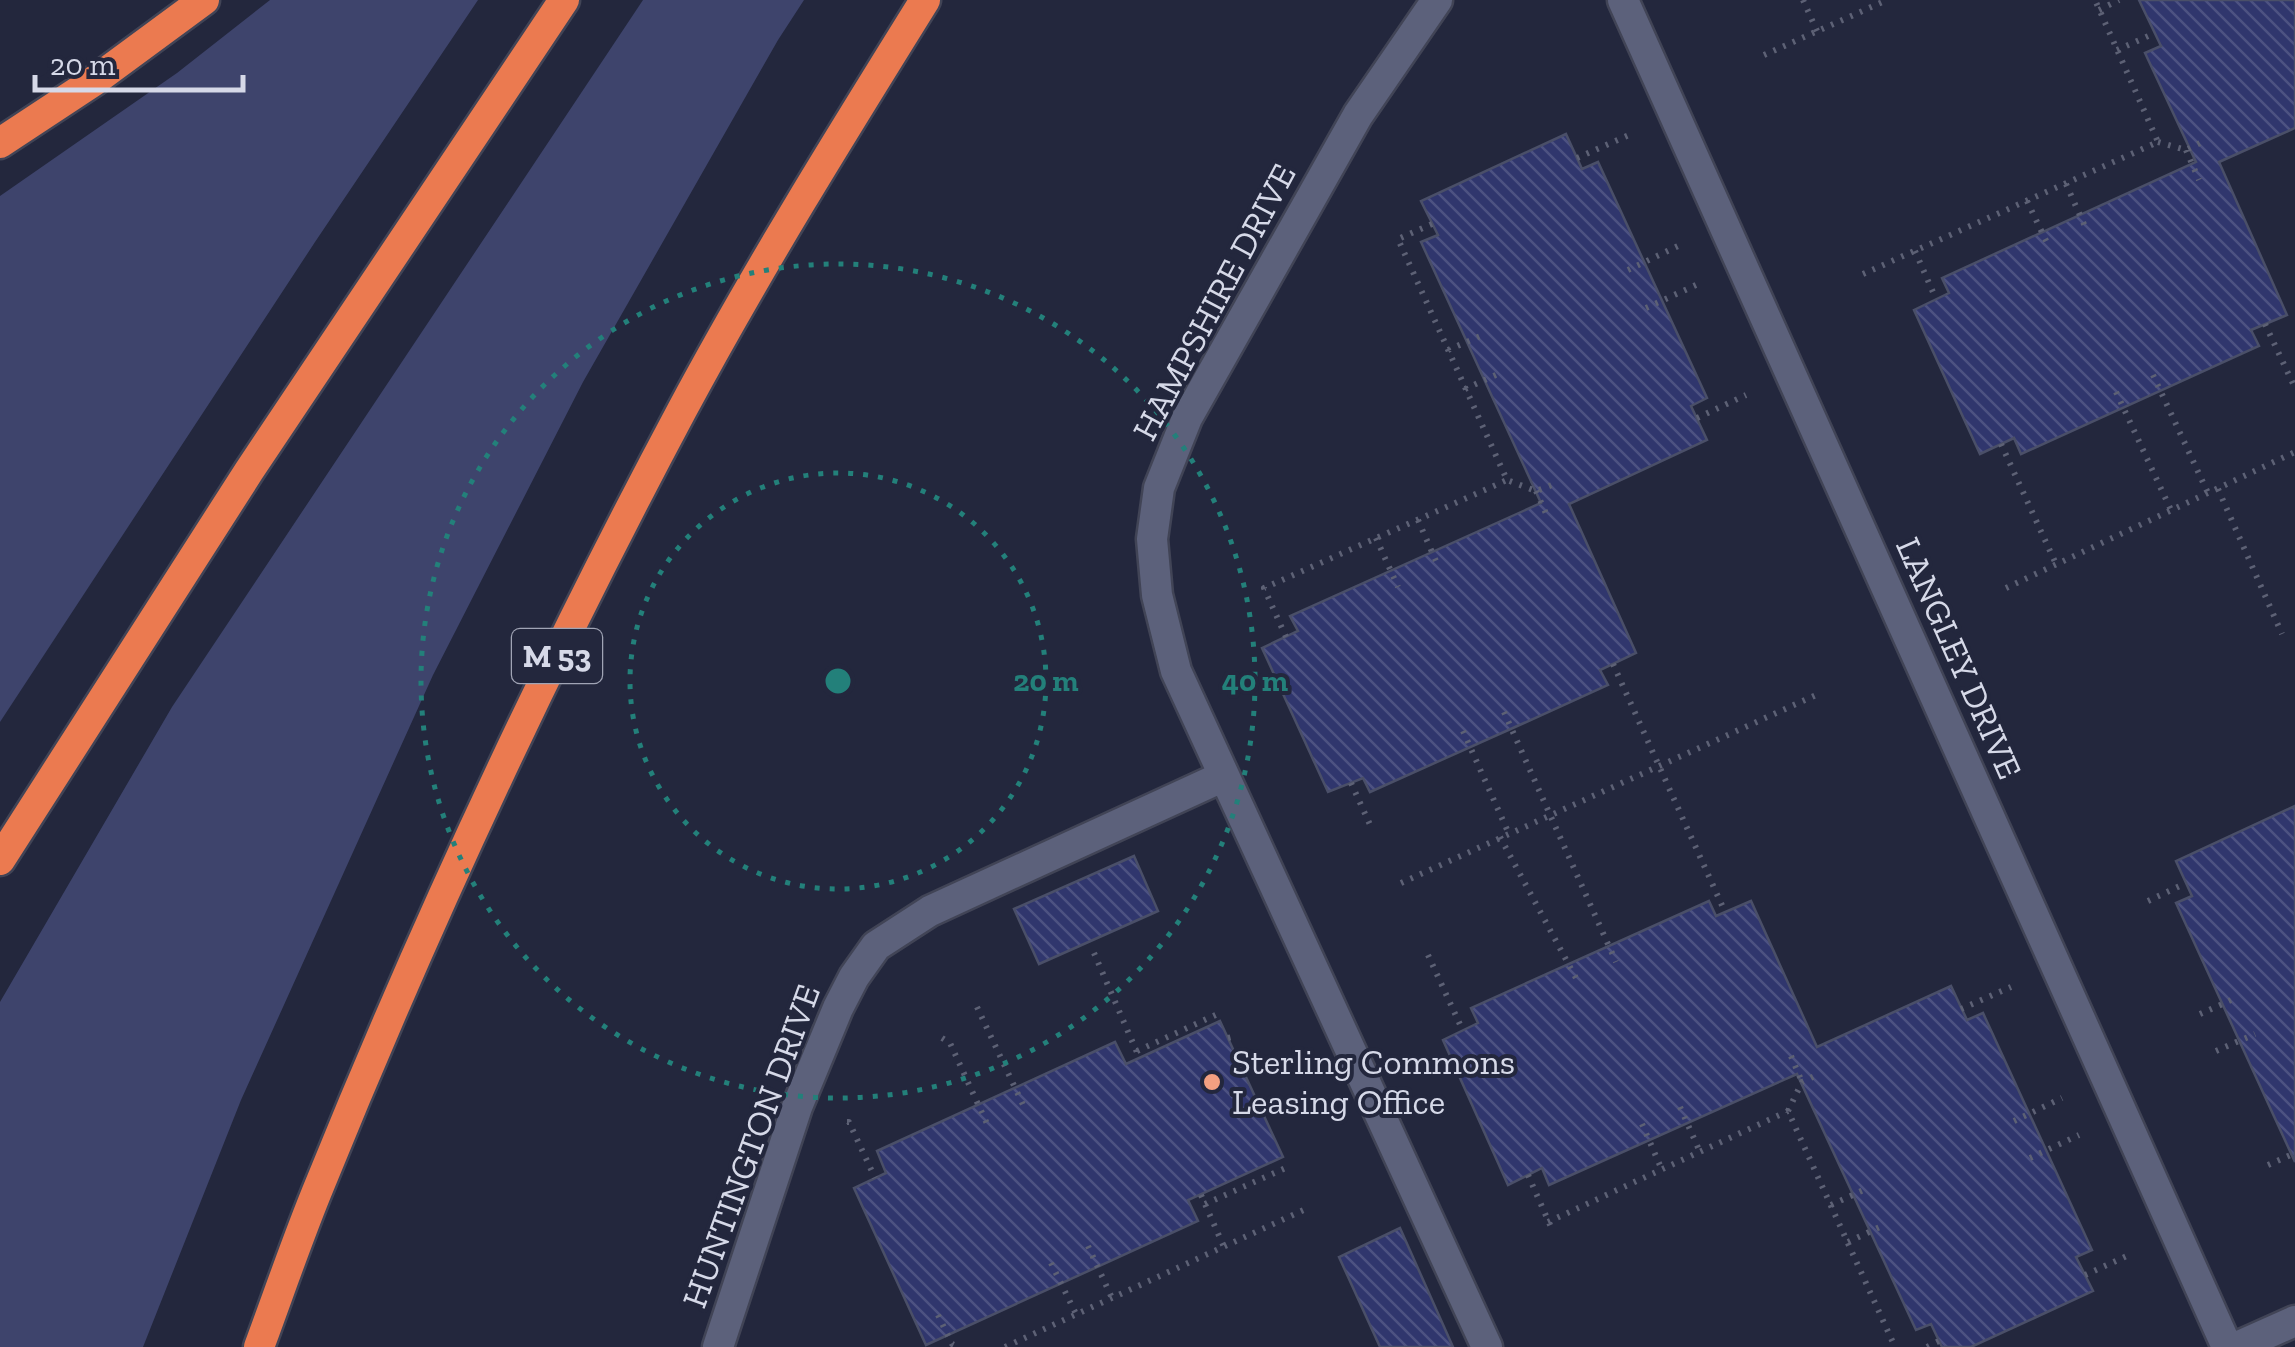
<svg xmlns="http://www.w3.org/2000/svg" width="2295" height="1347" viewBox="0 0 2295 1347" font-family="'Zilla Slab',serif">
  <defs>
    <pattern id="building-back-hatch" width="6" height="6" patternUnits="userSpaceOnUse" patternTransform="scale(2.5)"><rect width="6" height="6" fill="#30366d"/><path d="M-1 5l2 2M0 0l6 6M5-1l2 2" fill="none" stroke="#4d5282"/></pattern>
  </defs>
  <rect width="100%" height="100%" fill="#23273d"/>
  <path fill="#3e446c" d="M 270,0 L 478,0 L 315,242 L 0,722 L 0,196 L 177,73 Z
    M 643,0 L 804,0 L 778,40 L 583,382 L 433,675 L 241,1100 L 143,1347 L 0,1347 L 0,1002 L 172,707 Z"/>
  <path fill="url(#building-back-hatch)" stroke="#4a4f68" stroke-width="2.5" d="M 2139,0 L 2295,0 L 2295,128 L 2219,162 L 2287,315 L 2251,330 L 2259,346 L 2021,454 L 2014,438 L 1980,454 L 1914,310 L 1949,293 L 1942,278 L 2196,162 L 2145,53 L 2161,46 Z
    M 1566,134 L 1582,169 L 1598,162 L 1707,398 L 1691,406 L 1707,440 L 1569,504 L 1636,653 L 1600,670 L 1608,685 L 1524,723 L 1370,792 L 1363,778 L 1328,792 L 1262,648 L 1298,631 L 1290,616 L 1541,503 L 1421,242 L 1438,235 L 1421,201 Z
    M 2295,806 L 2295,1162 L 2176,903 L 2192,896 L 2176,861 Z
    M 1134,856 L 1158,911 L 1039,964 L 1014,909 Z
    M 1709,901 L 1716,916 L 1751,901 L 1817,1047 L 1951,986 L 1967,1020 L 1983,1013 L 2092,1250 L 2076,1257 L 2093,1291 L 1971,1347 L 1942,1347 L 1931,1324 L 1916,1330 L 1797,1074 L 1549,1185 L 1542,1168 L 1508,1185 L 1443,1040 L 1478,1023 L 1471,1008 Z
    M 1220,1021 L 1283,1157 L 1188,1200 L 1198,1221 L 926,1345 L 854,1188 L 886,1173 L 877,1151 L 1115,1042 L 1126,1064 Z
    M 1400,1228 L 1453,1347 L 1380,1347 L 1339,1257 Z"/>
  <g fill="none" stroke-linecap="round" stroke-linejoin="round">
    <g stroke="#414456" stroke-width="35">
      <path id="street" d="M 1437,0 L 1358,115 L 1187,418 L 1159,488 L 1152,539 L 1157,595 L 1176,671 L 1487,1347
        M 1623,0 L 2227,1347
        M 718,1347 L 797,1107 L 838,1008 L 854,977 L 876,946 L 930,911 L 1224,776
        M 2237,1347 L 2295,1321"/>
    </g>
    <g stroke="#414456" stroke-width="35">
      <path id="highway" d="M 0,143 L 94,81 L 204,0
        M 0,860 L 249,471 L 564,0
        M 259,1347 C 279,1293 298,1237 320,1184 C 427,920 548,661 682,410 C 757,270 841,135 925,0"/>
    </g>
    <path stroke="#5d6175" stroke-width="6" stroke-dasharray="2.5 8" stroke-linecap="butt" d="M 1803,0 L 1817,31
      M 2099,10 L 2119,0
      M 2117,50 L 2155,33
      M 1764,55 L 1887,0
      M 2158,142 L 2186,150 L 2204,141
      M 2186,150 L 2199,180
      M 1577,158 L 1629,135
      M 2066,184 L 2087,231
      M 2027,201 L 2049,247
      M 1432,224 L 1398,239 L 1507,480 L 1536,491 L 1552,485
      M 1915,251 L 1936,299
      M 1628,270 L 1678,246
      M 1863,274 L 2158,142 L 2095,0
      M 1646,308 L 1696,285
      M 2265,324 L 2295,388
      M 1448,350 L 1483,335
      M 2153,375 L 2208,493
      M 1465,389 L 1500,373
      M 2116,392 L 2171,510
      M 1697,418 L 1746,395
      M 2001,444 L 2056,564
      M 2218,489 L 2282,634
      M 1536,491 L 1548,518
      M 1418,520 L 1439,568
      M 1376,538 L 1398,587
      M 2006,588 L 2295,452
      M 1286,637 L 1264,588 L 1507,480
      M 1613,664 L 1725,912
      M 1504,712 L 1616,962
      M 1463,731 L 1509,834
      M 1351,783 L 1372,829
      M 1500,837 L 1577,980
      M 1401,883 L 1816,695
      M 2148,901 L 2186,883
      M 1094,953 L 1139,1057
      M 1428,955 L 1463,1031
      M 977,1007 L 1025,1109
      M 1961,1009 L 2011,987
      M 2200,1014 L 2238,997
      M 942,1038 L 950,1043 L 988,1126
      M 1228,1038 L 1232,1037
      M 1137,1051 L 1222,1012
      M 2216,1051 L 2255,1034
      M 1791,1056 L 1802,1082
      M 1680,1107 L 1700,1152
      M 1788,1111 L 1802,1082 L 1817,1075
      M 2014,1121 L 2062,1098
      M 847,1122 L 849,1122 L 875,1178
      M 1642,1124 L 1662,1170
      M 2030,1158 L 2079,1135
      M 2268,1165 L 2295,1153
      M 1528,1175 L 1551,1227
      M 1201,1195 L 1224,1247
      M 1205,1204 L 1290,1166
      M 1831,1205 L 1868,1188
      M 1548,1222 L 1788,1111 L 1895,1347
      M 1848,1242 L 1886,1224
      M 1088,1246 L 1112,1298
      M 1051,1263 L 1076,1314
      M 2085,1275 L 2129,1255
      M 938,1315 L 952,1344 L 958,1347
      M 1005,1347 L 1308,1208
      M 1927,1347 L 1939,1341"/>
    <use href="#street" stroke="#5c617b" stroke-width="30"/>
    <use href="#highway" stroke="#eb7a50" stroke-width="30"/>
  </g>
  <g fill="none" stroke="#23807a" stroke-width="5" stroke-dasharray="5 10">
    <circle cx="838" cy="681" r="208"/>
    <circle cx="838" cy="681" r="417"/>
  </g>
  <circle fill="#f3a081" stroke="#23273d" stroke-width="4" cx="1212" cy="1082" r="10"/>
  <g text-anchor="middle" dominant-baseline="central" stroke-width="8" stroke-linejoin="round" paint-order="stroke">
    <rect fill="#23273d" stroke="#a0a4b5" stroke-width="2.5" x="512" y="629" width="90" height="54" rx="8"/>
    <g font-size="32" font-weight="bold" fill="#d6d9e8">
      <text x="557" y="656">M 53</text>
    </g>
    <g font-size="35" fill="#d6d9e8" stroke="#23273d">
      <text transform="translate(1214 302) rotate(-62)">HAMPSHIRE DRIVE</text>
      <text transform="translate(1959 658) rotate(66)">LANGLEY DRIVE</text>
      <text transform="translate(751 1146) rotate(-70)">HUNTINGTON DRIVE</text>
    </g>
    <g font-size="35" fill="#d6d9e8" stroke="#23273d" text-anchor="start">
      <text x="1232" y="1062">Sterling Commons<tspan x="1232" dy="40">Leasing Office</tspan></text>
    </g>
  </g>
  <circle cx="838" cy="681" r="15" fill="#23807a" stroke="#23273d" stroke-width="5"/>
  <g font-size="30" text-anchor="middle" font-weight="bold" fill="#23807a" stroke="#23273d" stroke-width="8" stroke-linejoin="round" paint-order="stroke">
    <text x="1046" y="691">20 m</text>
    <text x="1255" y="691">40 m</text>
  </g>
  <path d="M35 75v15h208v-15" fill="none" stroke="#d6d9e8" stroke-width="5"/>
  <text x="50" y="75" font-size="30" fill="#d6d9e8" stroke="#23273d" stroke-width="8" paint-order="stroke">20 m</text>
</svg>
